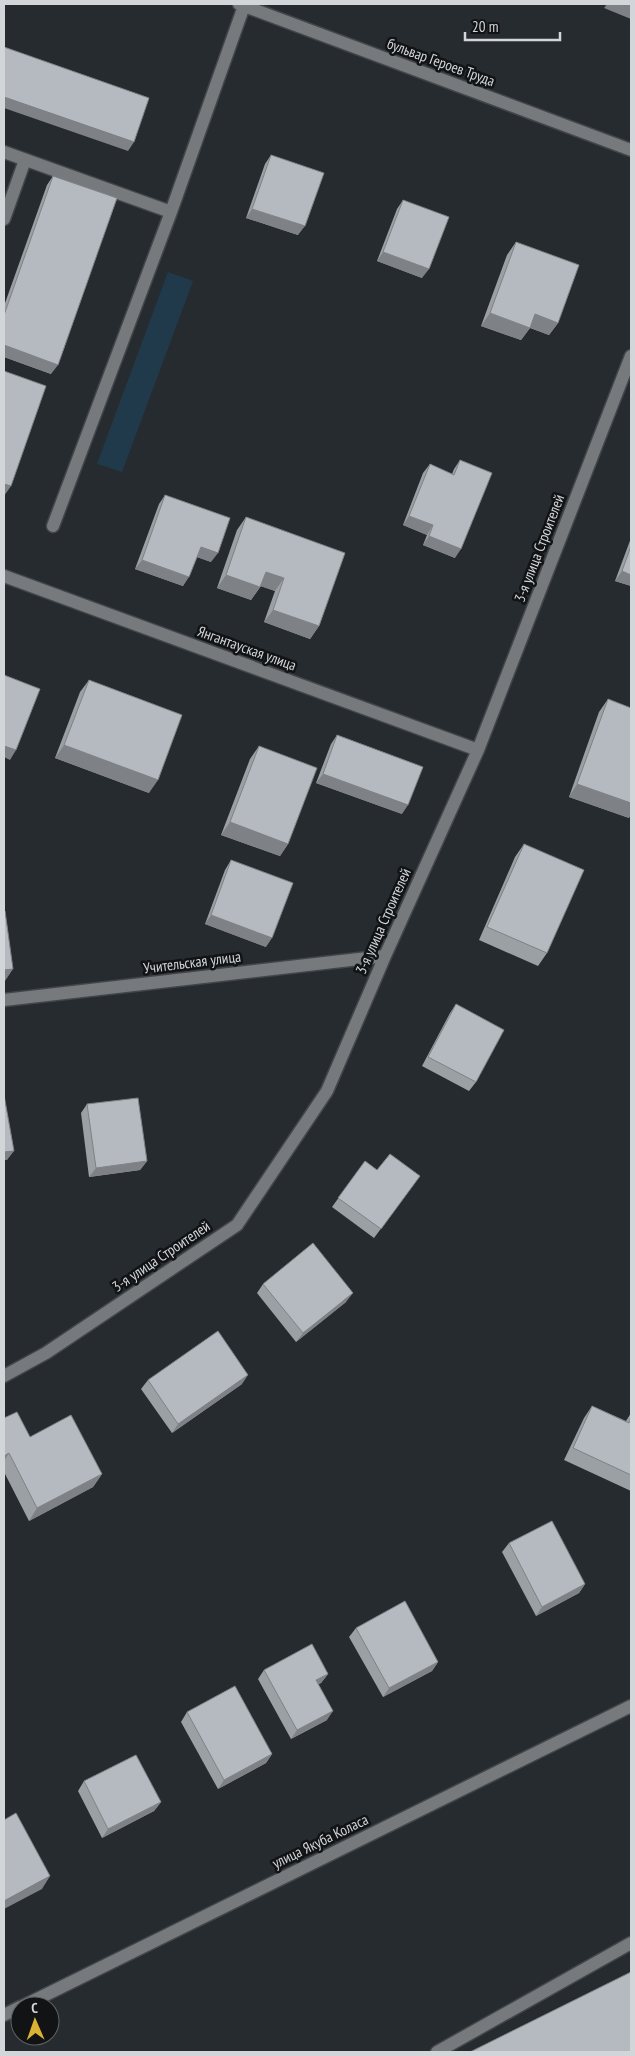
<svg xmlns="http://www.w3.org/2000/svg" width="635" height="2056" viewBox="0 0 635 2056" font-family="'PT Sans Narrow',sans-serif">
  <rect width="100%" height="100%" fill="#262b2f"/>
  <path fill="#213a4b" d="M 168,272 L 193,281 L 122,472 L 97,464 Z"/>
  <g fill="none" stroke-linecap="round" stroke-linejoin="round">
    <g stroke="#42464a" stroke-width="15">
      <path id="minor" d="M 239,4 L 631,150
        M 4,152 L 171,212 L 244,6
        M 4,219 L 25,160
        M 53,526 L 171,212
        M 4,576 L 478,750
        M 4,1000 L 385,956
        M 4,1376 L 46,1353 L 237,1225 L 327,1091 L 385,956 L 478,750 L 631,356
        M 23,2006 L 631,1706
        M 4,2015 L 20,2007
        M 437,2052 L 631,1943"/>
    </g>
    <use href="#minor" stroke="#777a7c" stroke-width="12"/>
  </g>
  <path fill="#9ba0a4" d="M 271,155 L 298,235 L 246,218 L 265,164 Z
    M 53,176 L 51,374 L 4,357 L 4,306 L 47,185 Z
    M 403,200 L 422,278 L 377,261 L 397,209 Z
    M 516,242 L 558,323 L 549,335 L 530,328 L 521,340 L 481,326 L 507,255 Z
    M 460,460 L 455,558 L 423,545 L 427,535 L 403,525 L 423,473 L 430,464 L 452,474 L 454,469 Z
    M 165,495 L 211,562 L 197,557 L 183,586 L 135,569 L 159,504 Z
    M 246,517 L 319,626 L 310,639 L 264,622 L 275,591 L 261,586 L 251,600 L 217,588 L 237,530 Z
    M 631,538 L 631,586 L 615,581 Z
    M 89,680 L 149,793 L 55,758 L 80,692 Z
    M 608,699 L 629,818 L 569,797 L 599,712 Z
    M 337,735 L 402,814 L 316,783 L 331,744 Z
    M 259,746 L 288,844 L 280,856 L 221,835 L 250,759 Z
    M 524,844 L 547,953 L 538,966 L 479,940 L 515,857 Z
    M 231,860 L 266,947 L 205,924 L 225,870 Z
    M 456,1004 L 476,1082 L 469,1091 L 422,1066 L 450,1013 Z
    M 87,1104 L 147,1161 L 140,1170 L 89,1177 L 81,1113 Z
    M 365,1161 L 377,1170 L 420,1176 L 374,1238 L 332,1207 Z
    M 263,1284 L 346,1302 L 296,1342 L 257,1293 Z
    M 148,1380 L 242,1384 L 172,1433 L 141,1389 Z
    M 592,1406 L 626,1421 L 631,1413 L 631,1491 L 564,1460 L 584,1418 Z
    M 4,1418 L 30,1437 L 102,1474 L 93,1487 L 29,1521 L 4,1472 Z
    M 509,1543 L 585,1584 L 579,1593 L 536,1616 L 502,1552 Z
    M 356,1628 L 438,1662 L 432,1671 L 383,1697 L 349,1637 Z
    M 264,1670 L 328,1674 L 321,1683 L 318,1684 L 327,1720 L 291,1739 L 258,1679 Z
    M 187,1712 L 272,1754 L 266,1763 L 218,1789 L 181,1722 Z
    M 84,1781 L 161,1802 L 154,1811 L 102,1838 L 78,1791 Z"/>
  <path fill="#7e8286" d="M 607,4 L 631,4 L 631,19 L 604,8 Z
    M 4,97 L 134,142 L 128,151 L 4,108 Z
    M 252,209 L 305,226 L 298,235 L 246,218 Z
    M 383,252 L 429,269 L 422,278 L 377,261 Z
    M 490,313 L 530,328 L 521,340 L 481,326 Z
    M 535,314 L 558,323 L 549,335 L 526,326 Z
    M 4,345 L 58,365 L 51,374 L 4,357 Z
    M 4,484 L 11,486 L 4,496 Z
    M 409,516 L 433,525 L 427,535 L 403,525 Z
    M 429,536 L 461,549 L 455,558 L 423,545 Z
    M 201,547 L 218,553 L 211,562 L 194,556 Z
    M 142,560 L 189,577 L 183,586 L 135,569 Z
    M 622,571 L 631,575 L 631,586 L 615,581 Z
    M 266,572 L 284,578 L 275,591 L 257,585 Z
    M 226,575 L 260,587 L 251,600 L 217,588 Z
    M 273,610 L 319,626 L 310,639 L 264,622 Z
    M 64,745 L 158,780 L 149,793 L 55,758 Z
    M 4,746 L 16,750 L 10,760 L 4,757 Z
    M 323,774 L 408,805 L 402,814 L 316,783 Z
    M 577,784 L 631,803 L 631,815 L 629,818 L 569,797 Z
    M 230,822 L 288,844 L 280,856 L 221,835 Z
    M 211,915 L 272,938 L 266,947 L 205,924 Z
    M 13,969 L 5,981 L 4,982 L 4,970 Z
    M 14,1151 L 7,1160 L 4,1160 L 4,1152 Z
    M 147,1161 L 140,1170 L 89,1177 L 96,1168 Z
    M 353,1293 L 346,1302 L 296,1342 L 303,1333 Z
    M 248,1375 L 242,1384 L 172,1433 L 178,1424 Z
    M 9,1453 L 4,1461 L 4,1456 Z
    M 102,1474 L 93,1487 L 29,1521 L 37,1508 Z
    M 585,1584 L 579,1593 L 536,1616 L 542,1607 Z
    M 438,1662 L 432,1671 L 383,1697 L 389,1688 Z
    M 328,1674 L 321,1683 L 310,1689 L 316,1680 Z
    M 333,1711 L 327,1720 L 291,1739 L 297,1730 Z
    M 272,1754 L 266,1763 L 218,1789 L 224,1780 Z
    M 161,1802 L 154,1811 L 102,1838 L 108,1829 Z
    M 50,1876 L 42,1889 L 4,1909 L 4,1901 Z"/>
  <path fill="#b4babf" stroke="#7e8286" d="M 4,47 L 149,98 L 134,142 L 4,97 Z
    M 271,155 L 324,173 L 305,226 L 252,209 Z
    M 53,176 L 117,198 L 58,365 L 4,345 L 4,315 Z
    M 403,200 L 449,217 L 429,269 L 383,252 Z
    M 516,242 L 579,265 L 558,323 L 535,314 L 530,328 L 490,313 Z
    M 4,371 L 46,386 L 11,486 L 4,484 Z
    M 460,460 L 492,473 L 461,549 L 429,536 L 433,525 L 409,516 L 430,464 L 454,475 Z
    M 165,495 L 230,518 L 218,553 L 201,547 L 189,577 L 142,560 Z
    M 246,517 L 345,553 L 319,626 L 273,610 L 284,578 L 266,572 L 260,587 L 226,575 Z
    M 631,546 L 631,575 L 622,571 Z
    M 4,675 L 40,689 L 16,750 L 4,746 Z
    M 89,680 L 182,715 L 158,780 L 64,745 Z
    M 608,699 L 631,708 L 631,803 L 577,784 Z
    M 337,735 L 423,767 L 408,805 L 323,774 Z
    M 259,746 L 317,768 L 288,844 L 230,822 Z
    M 524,844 L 584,870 L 547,953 L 487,927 Z
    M 231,860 L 293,883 L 272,938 L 211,915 Z
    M 4,911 L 5,911 L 13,969 L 4,970 Z
    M 456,1004 L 504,1030 L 476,1082 L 428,1057 Z
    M 4,1095 L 14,1151 L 4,1152 Z
    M 138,1098 L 147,1161 L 96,1168 L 87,1104 Z
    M 390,1154 L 420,1176 L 381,1229 L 338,1198 L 365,1161 L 377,1170 Z
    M 313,1243 L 353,1293 L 303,1333 L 263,1284 Z
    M 218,1331 L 248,1375 L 178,1424 L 148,1380 Z
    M 592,1406 L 629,1423 L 631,1418 L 631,1475 L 573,1448 Z
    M 17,1412 L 30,1437 L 71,1415 L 102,1474 L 37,1508 L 9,1453 L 4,1456 L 4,1418 Z
    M 552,1521 L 585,1584 L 542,1607 L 509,1543 Z
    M 405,1601 L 438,1662 L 389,1688 L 356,1628 Z
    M 312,1644 L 328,1674 L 316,1680 L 333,1711 L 297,1730 L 264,1670 Z
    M 235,1686 L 272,1754 L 224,1780 L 187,1712 Z
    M 136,1755 L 161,1802 L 108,1829 L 84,1781 Z
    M 16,1813 L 50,1876 L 4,1901 L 4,1820 Z
    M 631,1972 L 631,2052 L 470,2052 Z"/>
  <g text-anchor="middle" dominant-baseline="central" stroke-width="5" stroke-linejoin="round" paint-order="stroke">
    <g font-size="15" fill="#d3d6d9" stroke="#111315">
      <text transform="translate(441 62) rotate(20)">бульвар Героев Труда</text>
      <text transform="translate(539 548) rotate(-69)">3-я улица Строителей</text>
      <text transform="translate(247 648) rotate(20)">Янгантауская улица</text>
      <text transform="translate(383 921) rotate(-66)">3-я улица Строителей</text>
      <text transform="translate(192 962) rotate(-7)">Учительская улица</text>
      <text transform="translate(161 1256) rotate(-34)">3-я улица Строителей</text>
      <text transform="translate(320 1841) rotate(-26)">улица Якуба Коласа</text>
    </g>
  </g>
  <rect width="635" height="2056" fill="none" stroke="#d3d6d9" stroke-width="10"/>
  <g transform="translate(35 2021) rotate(358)"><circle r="24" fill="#111315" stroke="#5f6163"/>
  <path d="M0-4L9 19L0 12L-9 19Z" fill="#dab333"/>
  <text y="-8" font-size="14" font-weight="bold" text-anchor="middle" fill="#d3d6d9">С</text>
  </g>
  <path d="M465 32v8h95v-8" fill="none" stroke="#d3d6d9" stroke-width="2.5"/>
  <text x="472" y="32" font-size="15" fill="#d3d6d9" stroke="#111315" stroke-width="4" paint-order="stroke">20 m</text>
</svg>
